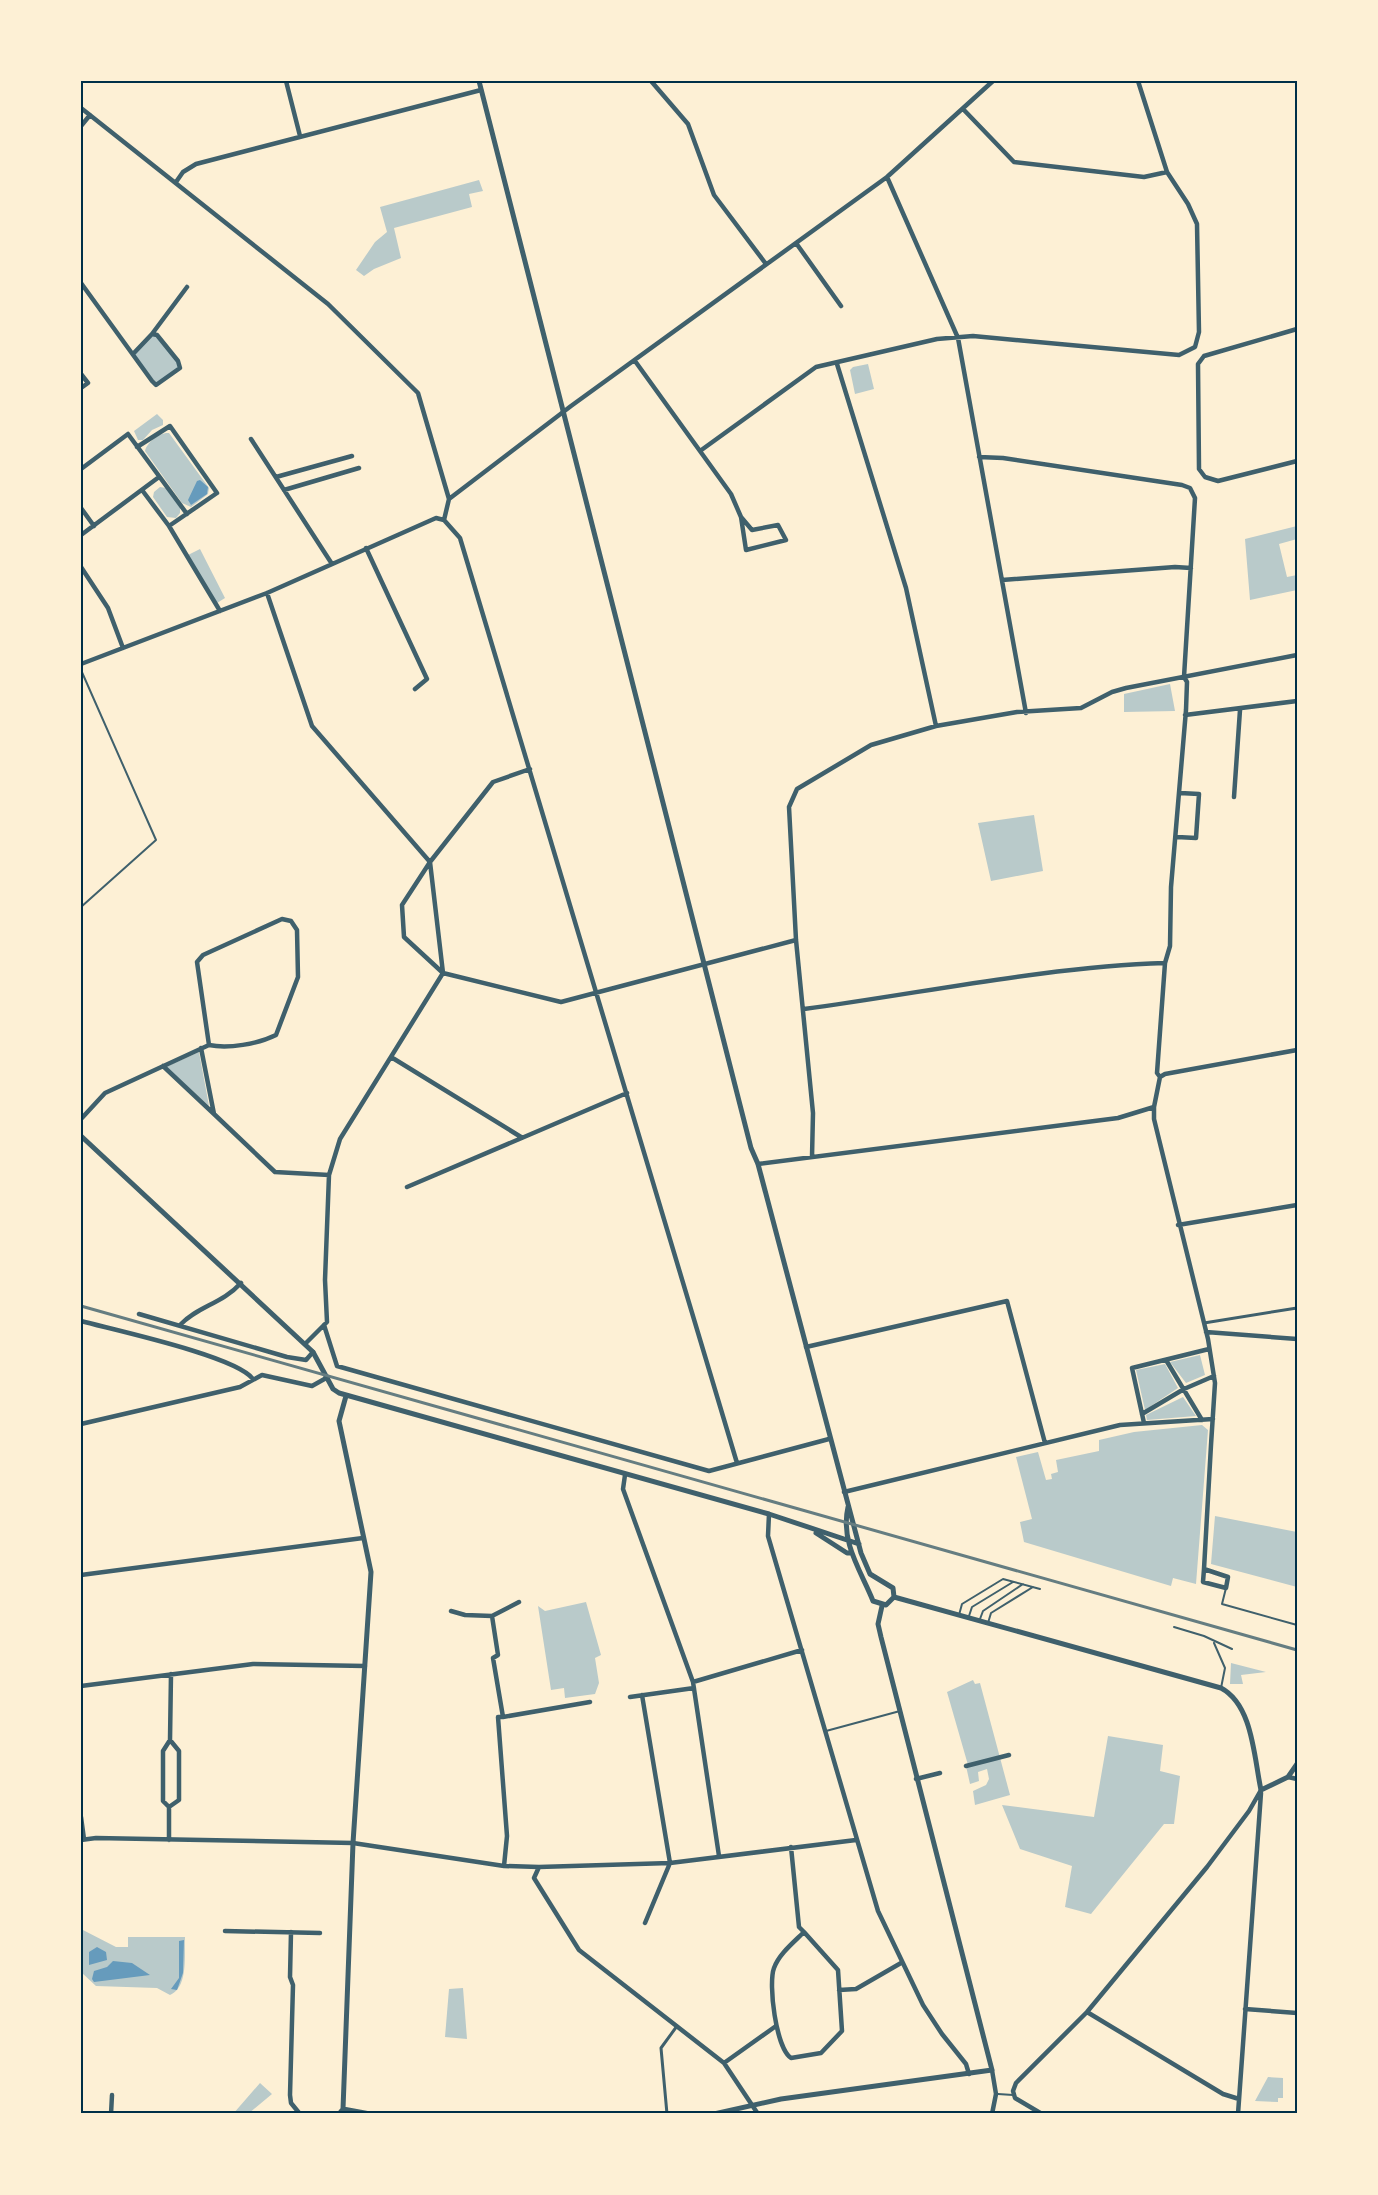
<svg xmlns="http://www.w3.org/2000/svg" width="1378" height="2195" viewBox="0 0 1378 2195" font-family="'Noto Sans',sans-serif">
  <rect width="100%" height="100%" fill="#fdf0d5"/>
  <path fill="#b9caca" d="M 479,180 L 483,191 L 469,194 L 472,207 L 394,228 L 401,258 L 374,269 L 364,276 L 356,270 L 375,242 L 387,232 L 380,207 Z
    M 152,334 L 157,335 L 178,361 L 180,368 L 158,385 L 133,354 Z
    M 868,364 L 874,389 L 855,394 L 850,370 L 853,367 Z
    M 157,414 L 163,420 L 163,425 L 152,430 L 143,440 L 138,440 L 134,431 Z
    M 169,433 L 209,488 L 208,494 L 191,507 L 182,503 L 145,451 C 147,442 160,432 169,433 Z
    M 160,487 L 166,488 L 180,507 L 180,513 L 176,518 L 167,517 L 153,497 L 154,492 Z
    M 1297,526 L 1297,539 L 1279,544 L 1287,577 L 1297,575 L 1297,590 L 1250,600 L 1245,539 Z
    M 200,549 L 225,598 L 217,603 L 188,555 Z
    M 1170,684 L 1175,711 L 1124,712 L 1124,694 Z
    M 1034,815 L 1043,871 L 991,881 L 978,823 Z
    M 199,1052 L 209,1106 L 166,1067 Z
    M 1200,1355 L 1205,1375 L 1186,1383 L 1170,1362 Z
    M 1165,1364 L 1178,1388 L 1145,1410 L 1136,1370 Z
    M 1183,1397 L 1196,1416 L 1147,1420 L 1146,1415 Z
    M 1202,1425 L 1208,1430 L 1196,1584 L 1173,1578 L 1171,1586 L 1024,1542 L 1020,1522 L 1032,1519 L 1016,1457 L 1038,1452 L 1046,1480 L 1052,1479 L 1051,1474 L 1058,1472 L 1056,1460 L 1099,1451 L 1099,1440 L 1134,1432 Z
    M 1215,1516 L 1297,1532 L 1297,1587 L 1211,1564 Z
    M 586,1602 L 601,1655 L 595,1658 L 599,1683 L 595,1694 L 565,1698 L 564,1688 L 551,1690 L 538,1606 L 545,1611 Z
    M 1231,1663 L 1266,1672 L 1241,1675 L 1243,1684 L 1230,1684 Z
    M 973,1680 L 975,1684 L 980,1683 L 1010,1795 L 975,1805 L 973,1791 L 986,1785 L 989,1779 L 987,1769 L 978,1772 L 979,1781 L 970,1784 L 966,1766 L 968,1765 L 947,1692 Z
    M 1108,1736 L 1163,1745 L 1160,1771 L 1180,1776 L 1174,1824 L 1164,1824 L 1091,1914 L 1065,1907 L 1072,1866 L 1020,1849 L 1002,1805 L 1094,1817 Z
    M 81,1929 L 116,1947 L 128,1947 L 128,1937 L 185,1937 C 184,1954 189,1987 170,1995 L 157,1988 L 96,1986 L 81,1972 Z
    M 463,1988 L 467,2039 L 445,2037 L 449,1989 Z
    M 1268,2077 L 1283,2078 L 1283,2098 L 1278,2098 L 1278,2102 L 1255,2101 Z
    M 260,2083 L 272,2094 L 248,2114 L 233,2114 Z"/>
  <path fill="#669bbc" d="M 200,480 L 208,487 L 207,494 L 191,505 L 188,500 L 197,481 Z
    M 184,1940 L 183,1973 L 177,1990 L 171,1989 L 179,1978 L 179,1941 Z
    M 97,1947 L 106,1952 L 107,1960 L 89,1965 L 89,1952 Z
    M 113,1961 L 132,1963 L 150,1975 L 94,1982 L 92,1979 L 94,1971 L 107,1967 Z"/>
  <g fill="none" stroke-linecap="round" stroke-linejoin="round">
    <path stroke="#3f606c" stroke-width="2" d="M 81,670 L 156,840 L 81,907
      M 1226,1588 L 1222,1604 L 1297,1625
      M 959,1615 L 962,1604 L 1003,1579 L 1040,1589
      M 969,1616 L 972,1607 L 1013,1582
      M 980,1619 L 983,1611 L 1023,1584
      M 988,1623 L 991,1613 L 1033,1587
      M 1174,1627 L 1204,1636 L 1232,1649
      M 1214,1643 L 1225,1668 L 1221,1688
      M 826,1731 L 900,1711
      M 998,2094 L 1013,2095"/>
    <path stroke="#3f606c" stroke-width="3" d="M 1204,1323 L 1297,1308
      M 667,2114 L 661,2048 L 677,2026"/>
    <path stroke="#3f606c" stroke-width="4.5" d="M 286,81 L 300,136
      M 651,81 L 688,124 L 714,195 L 766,264
      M 81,108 L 328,304 L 418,393 L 449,499
      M 963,109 L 1014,162 L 1144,177 L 1167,172
      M 81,126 L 90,115
      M 887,177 L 958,338 L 1026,713
      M 176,182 L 183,172 L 196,164 L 481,90
      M 796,243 L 841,306
      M 81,283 L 152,381 L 156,385 L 180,368 L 178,361 L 157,335 L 152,334 L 133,354
      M 1297,329 L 1204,356 L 1198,364 L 1199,469 L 1205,477 L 1218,481 L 1297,461
      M 152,334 L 187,287
      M 635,361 L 731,494 L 741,517 L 746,550 L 786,540 L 778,525 L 752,530 L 741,517
      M 837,364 L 906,588 L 936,726
      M 81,374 L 88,383 L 81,388
      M 251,439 L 332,564
      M 137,447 L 170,426 L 217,493 L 169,526
      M 700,451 L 816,367 L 937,339 L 973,336 L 1179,355 L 1195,347 L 1199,332 L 1197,224 L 1188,204 L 1167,172 L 1138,81
      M 979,457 L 1003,458 L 1182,485 L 1190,488 L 1195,498 L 1184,677 L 1187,682 L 1186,710 L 1171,887 L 1170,946 L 1165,963 L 1157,1073 L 1160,1077
      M 81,469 L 128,434 L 187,514
      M 276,477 L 352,456
      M 142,490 L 169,526 L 220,611
      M 284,490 L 359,468
      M 81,508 L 94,526
      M 444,520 L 460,538 L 737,1463
      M 81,535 L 159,477
      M 366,548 L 427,679 L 415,689
      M 81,567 L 108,608 L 123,648
      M 1002,580 L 1175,567 L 1191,568
      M 267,593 L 312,726 L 430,862
      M 81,664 L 267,593 L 436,518 L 444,520 L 449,499 L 571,406 L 887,177 L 993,81
      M 1185,715 L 1297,701
      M 530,769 L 493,782 L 430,862 L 402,905 L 404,937 L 443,973 L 561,1002 L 796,940
      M 1234,797 L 1240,710
      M 1177,837 L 1196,838 L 1199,794 L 1180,793
      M 430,862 L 443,973
      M 804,1009 C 924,993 1044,967 1165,963
      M 201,1048 L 214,1114 L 275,1172 L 329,1175
      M 391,1057 L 521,1137
      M 163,1066 L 214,1114
      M 1160,1077 L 1154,1107 L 1154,1119 L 1208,1339 L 1215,1383 L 1211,1445 L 1204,1569 L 1203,1582 L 1226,1588 L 1228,1577 L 1204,1569
      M 1160,1077 L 1165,1074 L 1297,1050
      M 81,1119 L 105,1093 L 209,1045 C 228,1049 258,1044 276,1035 L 298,977 L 297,930 L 291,921 L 282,919 L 203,955 L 197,962 L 209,1045
      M 812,1157 L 813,1113 L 796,940 L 789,807 L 797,789 L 871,745 L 936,726 L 1017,712 L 1081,708 L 1112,692 L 1126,688 L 1297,655
      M 758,1164 L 1118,1118 L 1154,1107
      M 407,1187 L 627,1093
      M 1178,1225 L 1297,1205
      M 139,1314 L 287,1357 L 306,1360 L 313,1352
      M 81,1321 C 114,1330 236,1356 253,1379
      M 180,1325 C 198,1306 222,1304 241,1283
      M 324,1325 L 337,1366 L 709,1471 L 829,1439
      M 1206,1332 L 1297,1339
      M 305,1344 L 327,1322 L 325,1280 L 329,1175 L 340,1139 L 443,973
      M 806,1347 L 1007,1301 L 1045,1443
      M 1166,1360 L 1202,1420
      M 1142,1414 L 1184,1389 L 1214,1376
      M 1144,1423 L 1132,1368 L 1209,1349
      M 81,1424 L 240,1387 L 262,1375 L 312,1386 L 328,1377
      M 625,1475 L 623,1489 L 693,1682 L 719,1856
      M 844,1492 L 1120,1425 L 1213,1419
      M 769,1514 L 768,1536 L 878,1911 L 923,2005 L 942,2034 L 966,2064 L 969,2074
      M 81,1575 L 363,1538
      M 451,1611 L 465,1615 L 492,1616 L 498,1655 L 493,1658 L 503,1717 L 498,1717 L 507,1836 L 504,1866
      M 492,1616 L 519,1602
      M 693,1682 L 802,1650
      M 81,1686 L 253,1664 L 365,1666
      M 642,1695 L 670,1863 L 645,1923
      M 630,1697 L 694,1688
      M 503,1717 L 590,1702
      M 170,1740 L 179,1751 L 179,1800 L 169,1807 L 163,1801 L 163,1751 L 170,1740 L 171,1674
      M 966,1766 L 1009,1755
      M 1288,1777 L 1297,1779
      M 916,1779 L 940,1773
      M 81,1817 L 84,1839
      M 81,1840 L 96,1838 L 353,1843 L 504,1866 L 539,1867 L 670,1863 L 856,1840
      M 169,1840 L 169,1807
      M 791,1847 L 799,1927 L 804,1932 L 838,1970 L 842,2031 L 821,2053 L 791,2058 C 776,2048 768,1984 774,1968 C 779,1954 794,1942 804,1932
      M 539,1867 L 534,1878 L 579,1950 L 724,2063 L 758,2114
      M 225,1931 L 320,1933
      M 291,1932 L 290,1977 L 293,1985 L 290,2095 L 291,2103 L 300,2114
      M 839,1990 L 856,1989 L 901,1963
      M 1245,2009 L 1297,2013
      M 1087,2012 L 1223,2094 L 1239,2099
      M 724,2063 L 776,2026
      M 111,2114 L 112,2095
      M 992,2114 L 996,2094 L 992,2070
      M 1042,2114 L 1015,2098 L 1013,2091 L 1016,2083 L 1087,2012 L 1207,1867 L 1249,1811 L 1261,1790
      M 1238,2114 L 1261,1793"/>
    <path stroke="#3f606c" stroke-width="5" d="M 479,81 L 751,1148 L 758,1164 L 861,1553 L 870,1574 L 893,1588 L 894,1597 L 886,1605 L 873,1601 C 861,1571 840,1542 848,1507
      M 81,1136 L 313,1352 L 333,1389 L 339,1393 L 769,1514 L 859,1544
      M 816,1533 L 847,1553 L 852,1553
      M 894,1597 L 1221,1688 C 1253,1705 1254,1758 1261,1790 L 1288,1777 L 1297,1764
      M 343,2109 L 370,2114
      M 339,2114 L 343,2109 L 353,1843 L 371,1572 L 339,1421 L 346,1396
      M 714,2114 L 781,2099 L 992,2070 L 881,1637 L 878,1624 L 882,1606"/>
    <path stroke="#657d81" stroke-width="3" d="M 81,1306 L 1297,1650"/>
  </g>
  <rect width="1378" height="2195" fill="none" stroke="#fdf0d5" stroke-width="165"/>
  <rect x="82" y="82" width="1214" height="2030" fill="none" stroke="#003049" stroke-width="2"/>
</svg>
